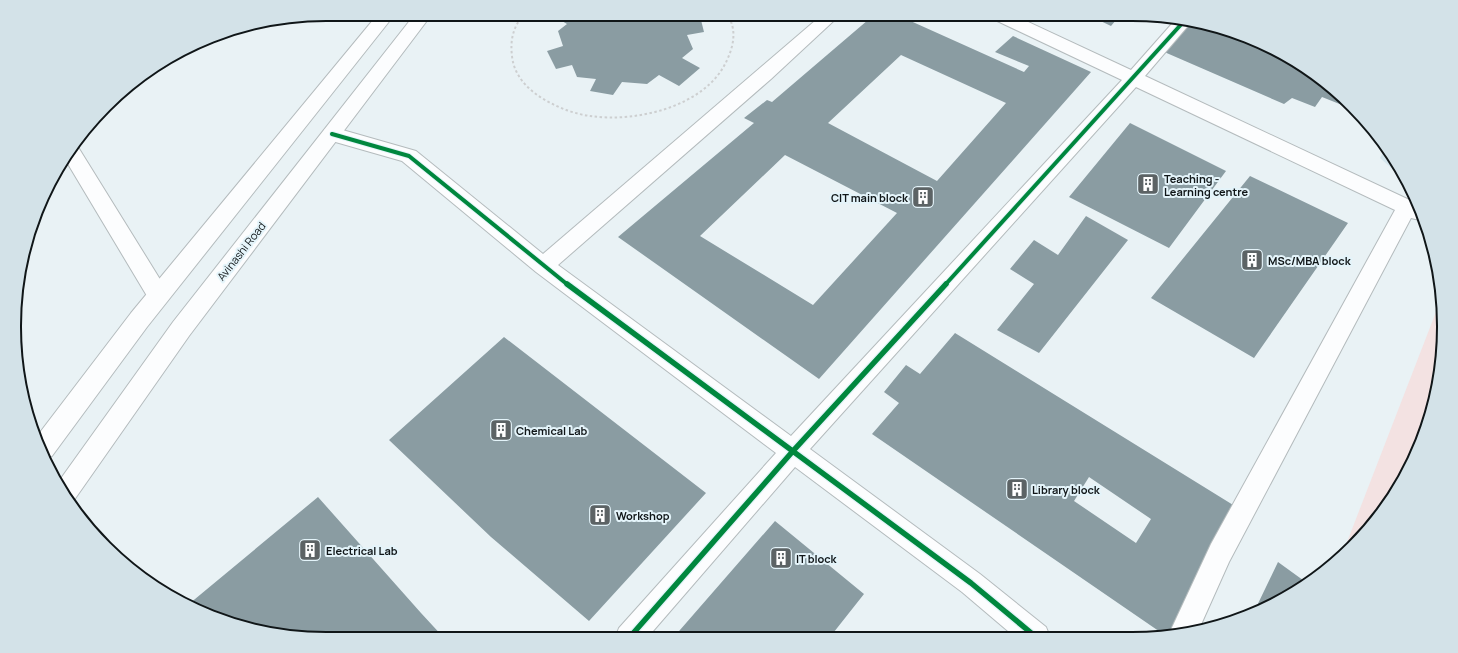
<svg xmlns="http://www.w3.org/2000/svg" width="1458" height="653" viewBox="0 0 1458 653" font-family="Manrope,sans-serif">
  <rect width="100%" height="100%" fill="#e9f2f5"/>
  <path fill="#d5e6ed" d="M 1386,147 L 1391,153 L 1406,181 L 1380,158 Z"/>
  <path fill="#f3e2e2" d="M 1441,299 L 1444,326 L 1438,387 L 1420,446 L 1380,517 L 1342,555 Z"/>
  <path fill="#8a9ca2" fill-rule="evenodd" d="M 559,14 L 678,14 L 680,19 L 700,16 L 704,32 L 687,35 L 693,49 L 682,58 L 700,68 L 679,86 L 659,75 L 647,84 L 622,82 L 613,95 L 590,91 L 596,79 L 577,77 L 572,65 L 556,69 L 547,51 L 563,46 L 558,31 L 567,24 L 555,17 Z
    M 875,14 L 895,14 L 1024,72 L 1029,66 L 995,52 L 1013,36 L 1091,72 L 819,379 L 618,237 L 754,123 L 744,118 L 767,100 L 772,102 ZM 901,55 L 1006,103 L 937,181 L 828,123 ZM 785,155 L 897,213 L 813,305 L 700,236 Z
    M 1086,14 L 1121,14 L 1111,26 Z
    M 1192,20 L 1251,38 L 1305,67 L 1345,99 L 1342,105 L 1322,97 L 1315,107 L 1292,98 L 1284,104 L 1162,51 Z
    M 1130,123 L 1226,171 L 1169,248 L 1069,197 Z
    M 1250,176 L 1348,223 L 1254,358 L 1151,298 Z
    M 1086,216 L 1128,240 L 1039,353 L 997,330 L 1034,284 L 1010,269 L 1034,240 L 1058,255 Z
    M 955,333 L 1238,508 L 1170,636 L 1166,636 L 872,434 L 899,403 L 884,392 L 906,365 L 920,374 ZM 1089,477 L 1151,519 L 1136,543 L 1074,501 Z
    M 504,337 L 706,493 L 589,621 L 491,537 L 389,440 Z
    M 318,497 L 421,613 L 445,639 L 326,639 L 265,633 L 207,615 L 189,604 Z
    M 775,521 L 864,594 L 830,637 L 673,638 Z
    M 1278,562 L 1307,583 L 1253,614 Z"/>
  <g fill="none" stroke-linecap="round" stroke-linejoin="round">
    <g stroke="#b4bbbd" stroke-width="2">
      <path id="street" d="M 823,14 L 841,14 L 771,79 L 558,265 L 791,436 L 1122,80 L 991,18 L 989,14 L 1011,14 L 1131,70 L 1177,18 L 1193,20 L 1145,76 L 1418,204 L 1424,221 L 1411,218 L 1229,562 L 1199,629 L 1173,636 L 1169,634 L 1211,544 L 1395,210 L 1136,87 L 810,449 L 980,574 L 1046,627 L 1050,637 L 1015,637 L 962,592 L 795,467 L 647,638 L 615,638 L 619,628 L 776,453 L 536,272 L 402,161 L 325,139 L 323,134 L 325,129 L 332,127 L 416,151 L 543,254 Z
        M 75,146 L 78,147 L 166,289 L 169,295 L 166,301 L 158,304 L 150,301 L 65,159 Z"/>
    </g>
    <g stroke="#b4bbbd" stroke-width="2">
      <path id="primary" d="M 378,14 L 395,14 L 147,327 L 52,456 L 46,458 L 38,435 L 131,313 Z
        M 415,14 L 432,14 L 189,336 L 72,503 L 57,484 L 173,322 Z"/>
    </g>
    <path stroke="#cdcfd0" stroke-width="2" stroke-dasharray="2.5 2.5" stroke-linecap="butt" d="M 524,14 C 513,27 510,40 512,56 C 514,76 528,90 545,100 C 559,108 575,114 590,116 C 637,123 707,106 727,60 C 734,45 737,29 727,14"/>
    <use href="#street" fill="#fcfdfe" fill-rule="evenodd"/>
    <use href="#primary" fill="#fcfdfe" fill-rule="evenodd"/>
    <g stroke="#e4f4fa" stroke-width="6">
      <path id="cycleway-far1" d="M 332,134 L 409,156 L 568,285
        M 945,285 L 1186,19"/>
    </g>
    <g stroke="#e4f4fa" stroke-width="8">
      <path id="cycleway" d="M 567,284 L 971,583 L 1036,637
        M 629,638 L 793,451 L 946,284"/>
    </g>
    <use href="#cycleway-far1" stroke="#00873e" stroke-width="4"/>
    <use href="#cycleway" stroke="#00873e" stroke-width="5.5"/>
  </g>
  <defs>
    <g id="building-square" transform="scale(1.15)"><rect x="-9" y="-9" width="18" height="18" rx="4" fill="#5c6365" stroke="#e4f4fa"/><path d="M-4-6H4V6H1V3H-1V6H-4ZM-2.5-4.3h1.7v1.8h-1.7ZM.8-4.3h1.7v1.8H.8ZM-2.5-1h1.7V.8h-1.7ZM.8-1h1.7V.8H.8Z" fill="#fff"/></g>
  </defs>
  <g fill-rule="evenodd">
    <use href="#building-square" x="1148" y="184"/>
    <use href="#building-square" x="923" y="197"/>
    <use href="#building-square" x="1252" y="260"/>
    <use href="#building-square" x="501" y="430"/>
    <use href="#building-square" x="1017" y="489"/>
    <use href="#building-square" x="600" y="515"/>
    <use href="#building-square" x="310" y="550"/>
    <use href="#building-square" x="781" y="558"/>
  </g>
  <g text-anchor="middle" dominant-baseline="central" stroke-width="4" stroke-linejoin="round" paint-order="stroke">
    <g font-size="11" font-weight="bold" fill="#101618" stroke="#e4f4fa" text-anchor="start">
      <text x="1164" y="178">Teaching -<tspan x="1164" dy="13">Learning centre</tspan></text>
      <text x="908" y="197" text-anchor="end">CIT main block</text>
      <text x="1268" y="260">MSc/MBA block</text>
      <text x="516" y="430">Chemical Lab</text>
      <text x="1032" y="489">Library block</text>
      <text x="616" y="515">Workshop</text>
      <text x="326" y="550">Electrical Lab</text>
      <text x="796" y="558">IT block</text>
    </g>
    <g font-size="11" fill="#101618" stroke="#e4f4fa">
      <text transform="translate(241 251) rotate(-52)">Avinashi Road</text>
    </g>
  </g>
  <path d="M0 0H1458V653H0ZM326 21H1132A305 305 0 0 1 1437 326V327A305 305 0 0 1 1132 632H326A305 305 0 0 1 21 327V326A305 305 0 0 1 326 21Z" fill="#d3e2e8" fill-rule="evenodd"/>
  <path fill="none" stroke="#101618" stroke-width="2" d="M326 21H1132A305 305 0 0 1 1437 326V327A305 305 0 0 1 1132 632H326A305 305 0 0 1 21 327V326A305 305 0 0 1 326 21Z"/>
</svg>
